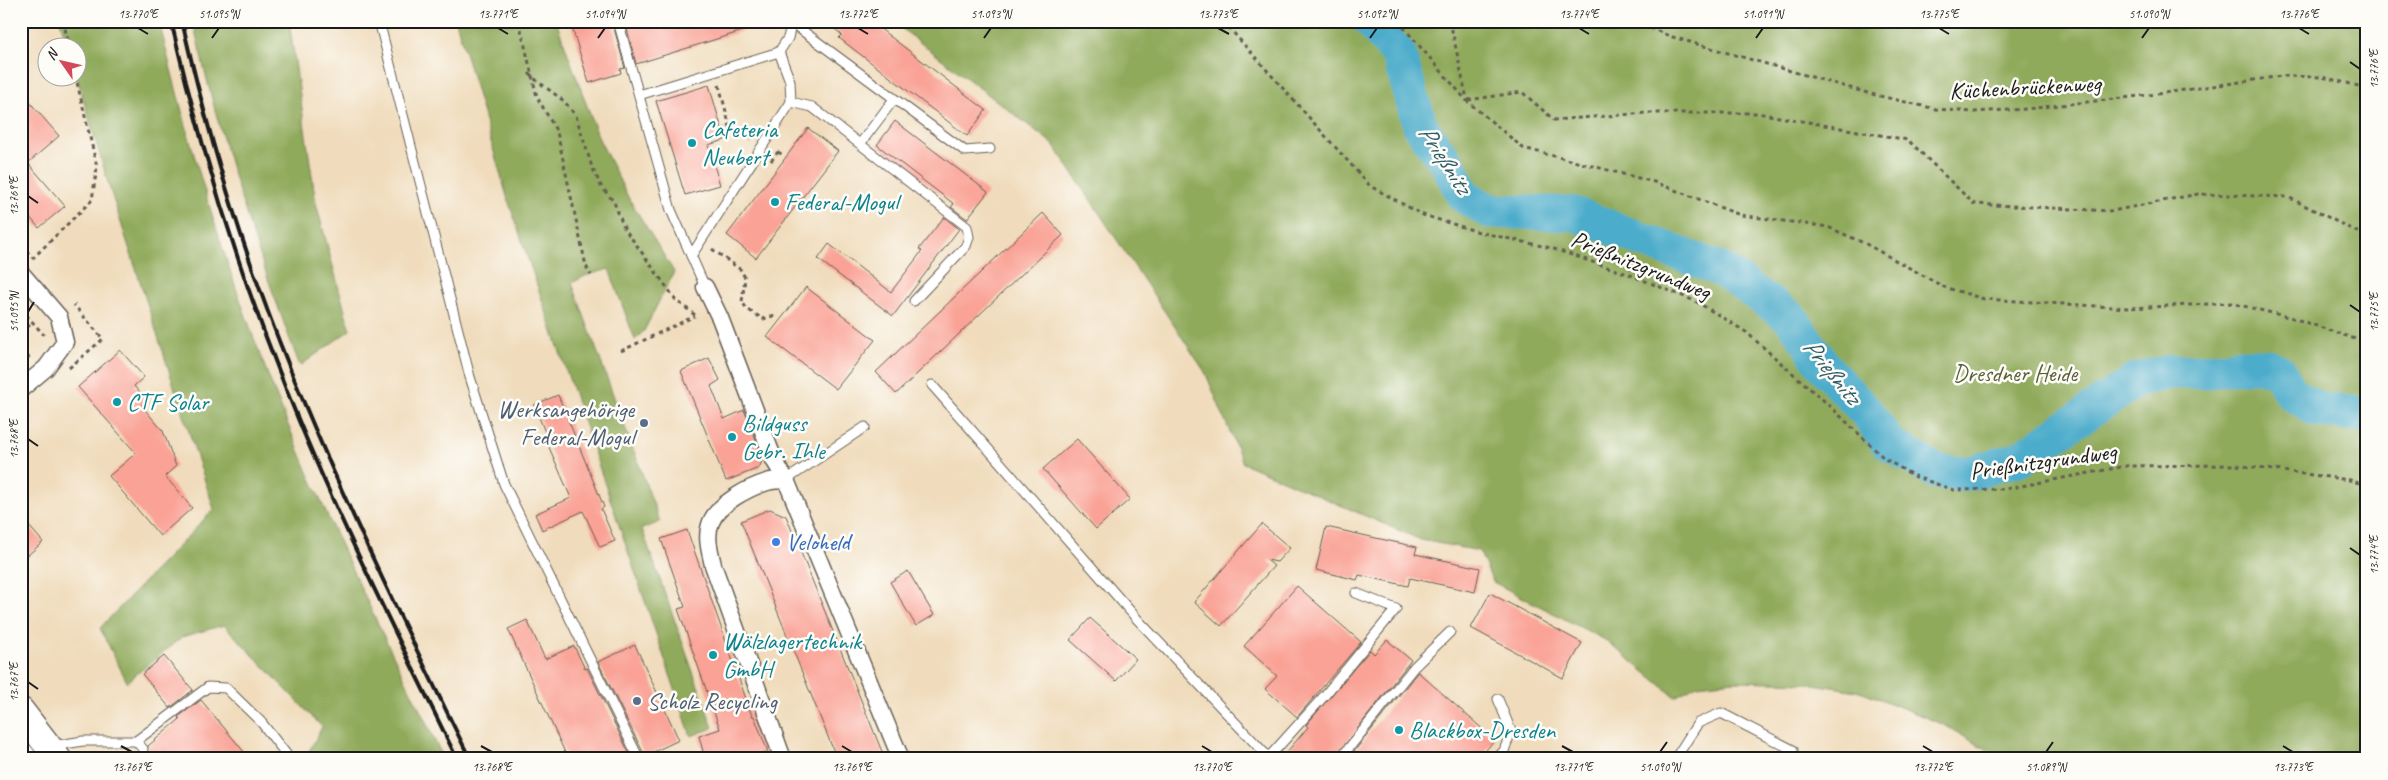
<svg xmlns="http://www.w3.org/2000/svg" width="2388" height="780" viewBox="0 0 2388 780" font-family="Caveat,sans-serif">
  <rect width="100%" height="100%" fill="#fdfcf7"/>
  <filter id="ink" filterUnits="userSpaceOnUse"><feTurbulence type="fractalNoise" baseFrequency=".02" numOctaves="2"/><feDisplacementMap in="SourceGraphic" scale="10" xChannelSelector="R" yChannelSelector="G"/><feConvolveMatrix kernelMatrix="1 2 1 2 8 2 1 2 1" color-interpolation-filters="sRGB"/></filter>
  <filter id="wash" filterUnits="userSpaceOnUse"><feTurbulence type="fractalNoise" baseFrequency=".0096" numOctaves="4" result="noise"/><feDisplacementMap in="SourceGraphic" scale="20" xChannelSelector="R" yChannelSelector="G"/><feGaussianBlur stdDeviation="1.12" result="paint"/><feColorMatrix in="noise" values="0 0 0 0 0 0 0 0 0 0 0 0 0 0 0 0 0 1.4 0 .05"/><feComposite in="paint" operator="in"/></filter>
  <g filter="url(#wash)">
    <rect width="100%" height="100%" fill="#f0dcbc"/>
    <path fill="#90aa5b" stroke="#56633c" d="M 60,21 L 159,21 C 188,142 223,260 268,375 C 319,506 382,633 444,759 L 305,759 L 322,727 L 224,625 L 182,637 L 127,682 L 100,628 L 214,509 L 109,186 L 77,78 L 78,48 L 68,47 Z
      M 193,21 L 289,21 L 316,203 L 350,330 L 300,366 C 257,253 219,139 193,21 Z
      M 456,21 L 556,21 L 599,139 L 628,197 L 674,272 L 644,331 L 635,340 L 609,269 L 585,276 L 572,283 L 660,522 L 642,529 L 713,728 L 691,736 L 508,200 Z
      M 892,21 L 2367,21 L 2367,759 L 2003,759 L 1944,725 L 1863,692 L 1807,683 L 1734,681 L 1697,685 L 1675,697 L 1607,641 L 1493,582 L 1479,551 L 1421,540 L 1243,463 L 1205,372 L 1053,144 Z"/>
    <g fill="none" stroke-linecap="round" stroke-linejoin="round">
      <path stroke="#4caccb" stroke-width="35" d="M 1370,21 L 1399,55 L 1421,128 L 1447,163 L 1464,196 L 1489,211 L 1575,214 L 1722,270 L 1791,318 L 1825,368 L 1868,414 L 1888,443 L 1937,472 L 1966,474 L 2019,459 L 2138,379 L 2170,372 L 2208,371 L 2240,366 L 2268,366 L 2280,372 L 2290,392 L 2318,410 L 2367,415"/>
    </g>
    <g id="blocks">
      <path fill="#faa295" d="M 570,21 L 612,21 L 625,68 L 620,69 L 621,73 L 589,83 Z
        M 625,21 L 761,21 L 762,25 L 636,64 Z
        M 825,21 L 870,21 L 986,110 L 967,136 L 839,38 L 842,35 Z
        M 709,85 L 725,140 L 708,145 L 720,185 L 685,195 L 656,101 Z
        M 21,92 L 59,136 L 28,163 L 65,206 L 39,228 L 21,207 Z
        M 895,121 L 988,192 L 967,219 L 951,207 L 954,204 L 877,145 Z
        M 808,128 L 838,151 L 756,258 L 727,235 Z
        M 1043,213 L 1063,235 L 896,394 L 876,372 Z
        M 944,217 L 959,229 L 893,316 L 818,259 L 829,244 L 891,292 L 922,251 L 919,249 Z
        M 806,287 L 875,340 L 836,389 L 767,337 Z
        M 120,350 L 144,377 L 134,386 L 146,400 L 141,405 L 163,431 L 176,466 L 165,476 L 192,508 L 160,536 L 109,476 L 136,453 L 78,387 Z
        M 709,358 L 720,380 L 711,386 L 724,419 L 744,410 L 763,459 L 759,468 L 726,481 L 681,371 Z
        M 558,395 L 604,507 L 601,509 L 615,541 L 600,547 L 583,511 L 542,530 L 535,514 L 571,498 L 545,438 L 547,437 L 534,405 Z
        M 1077,439 L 1130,499 L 1096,529 L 1043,469 Z
        M 770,509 L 786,516 L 885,759 L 837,759 L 741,521 Z
        M 21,517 L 43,542 L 21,561 Z
        M 1262,524 L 1290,548 L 1277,562 L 1267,560 L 1274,566 L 1221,626 L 1194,602 Z
        M 1326,527 L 1417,547 L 1415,554 L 1480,568 L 1475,592 L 1410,578 L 1408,586 L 1359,575 L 1357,580 L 1316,570 Z
        M 687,530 L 752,716 L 754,716 L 768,752 L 751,759 L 705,759 L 699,736 L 720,729 L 678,609 L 685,607 L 661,539 Z
        M 908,571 L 934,615 L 916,626 L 890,582 Z
        M 1297,586 L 1361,642 L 1297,717 L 1265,689 L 1277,676 L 1244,646 Z
        M 1490,593 L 1582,643 L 1563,678 L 1471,628 Z
        M 1090,618 L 1136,659 L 1116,681 L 1070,640 Z
        M 527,620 L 545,659 L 574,646 L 585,669 L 587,668 L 632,759 L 568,759 L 508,629 Z
        M 1387,640 L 1411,660 L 1334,759 L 1281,759 L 1308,727 L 1306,725 L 1370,650 L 1374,654 Z
        M 635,645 L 679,740 L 645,756 L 598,662 Z
        M 164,656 L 193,690 L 170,708 L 142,674 Z
        M 1418,672 L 1495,740 L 1478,759 L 1348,759 Z
        M 201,700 L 250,759 L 133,759 L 139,754 L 147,754 L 148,746 L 180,719 L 178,717 Z"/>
    </g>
  </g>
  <g filter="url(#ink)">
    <use href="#blocks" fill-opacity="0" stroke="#665f54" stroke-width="1"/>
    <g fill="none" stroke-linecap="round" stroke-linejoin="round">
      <g stroke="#665f54" stroke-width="11">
        <path id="lane" d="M 379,21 L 470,377 L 504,484 L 639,759
          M 618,21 L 671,210 L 705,287
          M 792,23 L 965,151 L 990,149
          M 639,95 L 779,52 L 788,38 L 792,21
          M 791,102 L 812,107 L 967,227 L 969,237 L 966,246 L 914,301
          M 860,144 L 894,99
          M 691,256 L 791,102 L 790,81 L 779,52
          M 932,385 L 1138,620 L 1270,759
          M 786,480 L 865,427
          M 136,741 L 143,749
          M 53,746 L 83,741 L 136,741 L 208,687 L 226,688 L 261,722 L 290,759
          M 1269,757 L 1325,695 L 1396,609 L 1356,593
          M 1340,759 L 1414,667 L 1450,632
          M 1496,759 L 1504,751 L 1511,731 L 1498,699
          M 1675,759 L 1698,723 L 1721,713 L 1793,750"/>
      </g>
      <g stroke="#665f54" stroke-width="19">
        <path id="street" d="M 21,273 L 59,317 L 65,342 L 46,368 L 21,389
          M 705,287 L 720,318 L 774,460 L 786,480 L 901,759
          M 783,759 L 713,565 C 710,551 705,537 711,522 C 719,503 748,488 767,482 C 773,480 780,480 786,480"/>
      </g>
      <g stroke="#665f54" stroke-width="29">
        <path id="primary" d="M 21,711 L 58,759
          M 21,755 L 24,759"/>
      </g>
      <path stroke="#665f54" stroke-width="3" stroke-dasharray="4 4" stroke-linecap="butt" d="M 63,21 L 70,48
        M 519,21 L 537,97 L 557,132 L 586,266 L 591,275
        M 1223,21 L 1370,186 L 1423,215 L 1479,232 L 1551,248 L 1628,274 L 1697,302 L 1746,332 L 1832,408 L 1885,459 L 1916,477 L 1954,490 L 2005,489 L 2126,466 L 2236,465 L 2350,480 L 2367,486
        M 1398,21 L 1467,101 L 1523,148 L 1654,182 L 1740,215 L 1828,227 L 1866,244 L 1944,287 L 1984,299 L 2128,308 L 2231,303 L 2293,318 L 2367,343
        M 1450,21 L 1467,99
        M 1635,21 L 1669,36 L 1871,94 L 1936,109 L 1972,112 L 2026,109 L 2157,94 L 2282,76 L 2322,77 L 2367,88
        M 529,73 L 536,80 L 564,101 L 576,116 L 592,167 L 601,186 L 614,202 L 624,228 L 676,300 L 695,315
        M 719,85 L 730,127
        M 1468,100 L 1522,92 L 1554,120 L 1646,113 L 1757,113 L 1908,140 L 1974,204 L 2112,211 L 2198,194 L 2288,197 L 2367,237
        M 722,130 L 730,127 L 750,140
        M 778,152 L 785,156
        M 771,161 L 778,152 L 774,150
        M 21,245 L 34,259
        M 712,249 L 741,270 L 745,278 L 742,302 L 747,309 L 763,319 L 777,315
        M 32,259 L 92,200 L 97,167 L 76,78
        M 21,309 L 44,335
        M 21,333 L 33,322
        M 21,350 L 31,360
        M 621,351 L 695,316
        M 69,368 L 103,339 L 74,305"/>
      <use href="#lane" stroke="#fff" stroke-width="9"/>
      <use href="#street" stroke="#fff" stroke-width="16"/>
      <use href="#primary" stroke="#fff" stroke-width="26"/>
      <path stroke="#1c1c1c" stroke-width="4" d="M 171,21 C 199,141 234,257 279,371 C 330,504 395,631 457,759
        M 182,21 C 209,140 245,258 291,371 C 344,503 407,631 470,759"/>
    </g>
  </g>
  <path fill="none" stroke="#1c1c1c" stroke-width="2" d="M 138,28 L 148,34M 498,28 L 508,34M 858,28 L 868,34M 1218,28 L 1229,34M 1579,28 L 1589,34M 1939,28 L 1949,34M 2299,28 L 2309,34M 212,38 L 219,28M 598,38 L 605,28M 984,38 L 991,28M 1370,38 L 1377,28M 1756,38 L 1763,28M 2142,38 L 2149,28M 2350,62 L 2360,69M 28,196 L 38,203M 2350,305 L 2360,312M 28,312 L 34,302M 28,439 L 38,446M 2350,548 L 2360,555M 28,682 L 38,689M 121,746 L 132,752M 481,746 L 492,752M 842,746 L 852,752M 1202,746 L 1212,752M 1562,746 L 1573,752M 1923,746 L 1933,752M 2283,746 L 2293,752M 1660,752 L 1667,742M 2046,752 L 2053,742"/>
  <g fill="#0f9aa8" stroke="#fdfcf7" stroke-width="2">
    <circle cx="692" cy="143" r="5"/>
    <circle cx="775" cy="202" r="5"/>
    <circle cx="117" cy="402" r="5"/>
    <circle cx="732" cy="437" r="5"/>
    <circle cx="713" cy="655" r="5"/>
    <circle cx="1399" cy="730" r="5"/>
  </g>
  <g fill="#5c6f8a" stroke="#fdfcf7" stroke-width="2">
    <circle cx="644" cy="423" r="5"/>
    <circle cx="637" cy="701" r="5"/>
  </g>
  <circle fill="#3f7fe0" stroke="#fdfcf7" stroke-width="2" cx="776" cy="542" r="5"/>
  <g text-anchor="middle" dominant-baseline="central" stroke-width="5" stroke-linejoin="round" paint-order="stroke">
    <g font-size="24" fill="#1c1c1c" stroke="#fdfcf7">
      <text transform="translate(2025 87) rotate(-3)">Küchenbrückenweg</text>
      <text transform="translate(1641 265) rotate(22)">Prießnitzgrundweg</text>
      <text transform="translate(2043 461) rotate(-8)">Prießnitzgrundweg</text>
    </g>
    <g font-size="24" fill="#0d838f" stroke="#fdfcf7" text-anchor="start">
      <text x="702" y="129">Cafeteria<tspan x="702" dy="28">Neubert</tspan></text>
      <text x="785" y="202">Federal-Mogul</text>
      <text x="127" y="402">CTF Solar</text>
      <text x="742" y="423">Bildguss<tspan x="742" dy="28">Gebr. Ihle</tspan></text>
      <text x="723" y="641">Wälzlagertechnik<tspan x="723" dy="28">GmbH</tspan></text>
      <text x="1409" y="730">Blackbox-Dresden</text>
    </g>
    <g font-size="24" fill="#595f3a" stroke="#fdfcf7">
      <text x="2015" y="373">Dresdner Heide</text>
    </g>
    <g font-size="24" fill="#4e5e75" stroke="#fdfcf7" text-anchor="end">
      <text x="634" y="409">Werksangehörige<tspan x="634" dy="28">Federal-Mogul</tspan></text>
      <text x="647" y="701" text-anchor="start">Scholz Recycling</text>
    </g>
    <g font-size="24" fill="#366cbe" stroke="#fdfcf7" text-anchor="start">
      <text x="786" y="542">Veloheld</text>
    </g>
    <g font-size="25" font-style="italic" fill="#325d6b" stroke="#fdfcf7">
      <text transform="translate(1445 159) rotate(57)">Prießnitz</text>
      <text transform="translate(1832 371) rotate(51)">Prießnitz</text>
    </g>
  </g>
  <rect width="2388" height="780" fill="none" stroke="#fdfcf7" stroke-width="55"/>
  <g transform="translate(62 62) rotate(304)"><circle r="24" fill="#fdfcf7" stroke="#a3a29f"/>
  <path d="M0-4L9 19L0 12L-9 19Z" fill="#d1495b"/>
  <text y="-8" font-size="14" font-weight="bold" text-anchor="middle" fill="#1c1c1c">N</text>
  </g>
  <rect x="28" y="28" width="2332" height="724" fill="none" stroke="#1c1c1c" stroke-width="2"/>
  <g font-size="12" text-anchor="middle" fill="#1c1c1c">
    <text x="138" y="18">13.770°E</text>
    <text x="219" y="18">51.095°N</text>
    <text x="498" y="18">13.771°E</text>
    <text x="605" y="18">51.094°N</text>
    <text x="858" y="18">13.772°E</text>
    <text x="991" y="18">51.093°N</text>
    <text x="1218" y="18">13.773°E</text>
    <text x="1377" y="18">51.092°N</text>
    <text x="1579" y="18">13.774°E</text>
    <text x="1763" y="18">51.091°N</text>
    <text x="1939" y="18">13.775°E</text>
    <text x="2149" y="18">51.090°N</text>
    <text x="2299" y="18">13.776°E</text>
    <text transform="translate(2374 69) rotate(-90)" y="4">13.776°E</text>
    <text transform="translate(14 196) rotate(-90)" y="4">13.769°E</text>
    <text transform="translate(2374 312) rotate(-90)" y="4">13.775°E</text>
    <text transform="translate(14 312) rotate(-90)" y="4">51.095°N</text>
    <text transform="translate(14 439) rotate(-90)" y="4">13.768°E</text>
    <text transform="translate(2374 555) rotate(-90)" y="4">13.774°E</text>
    <text transform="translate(14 682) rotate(-90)" y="4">13.767°E</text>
    <text x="132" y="771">13.767°E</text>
    <text x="492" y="771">13.768°E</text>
    <text x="852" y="771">13.769°E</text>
    <text x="1212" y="771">13.770°E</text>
    <text x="1573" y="771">13.771°E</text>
    <text x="1660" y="771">51.090°N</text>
    <text x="1933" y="771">13.772°E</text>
    <text x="2046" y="771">51.089°N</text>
    <text x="2293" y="771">13.773°E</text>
  </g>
</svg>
